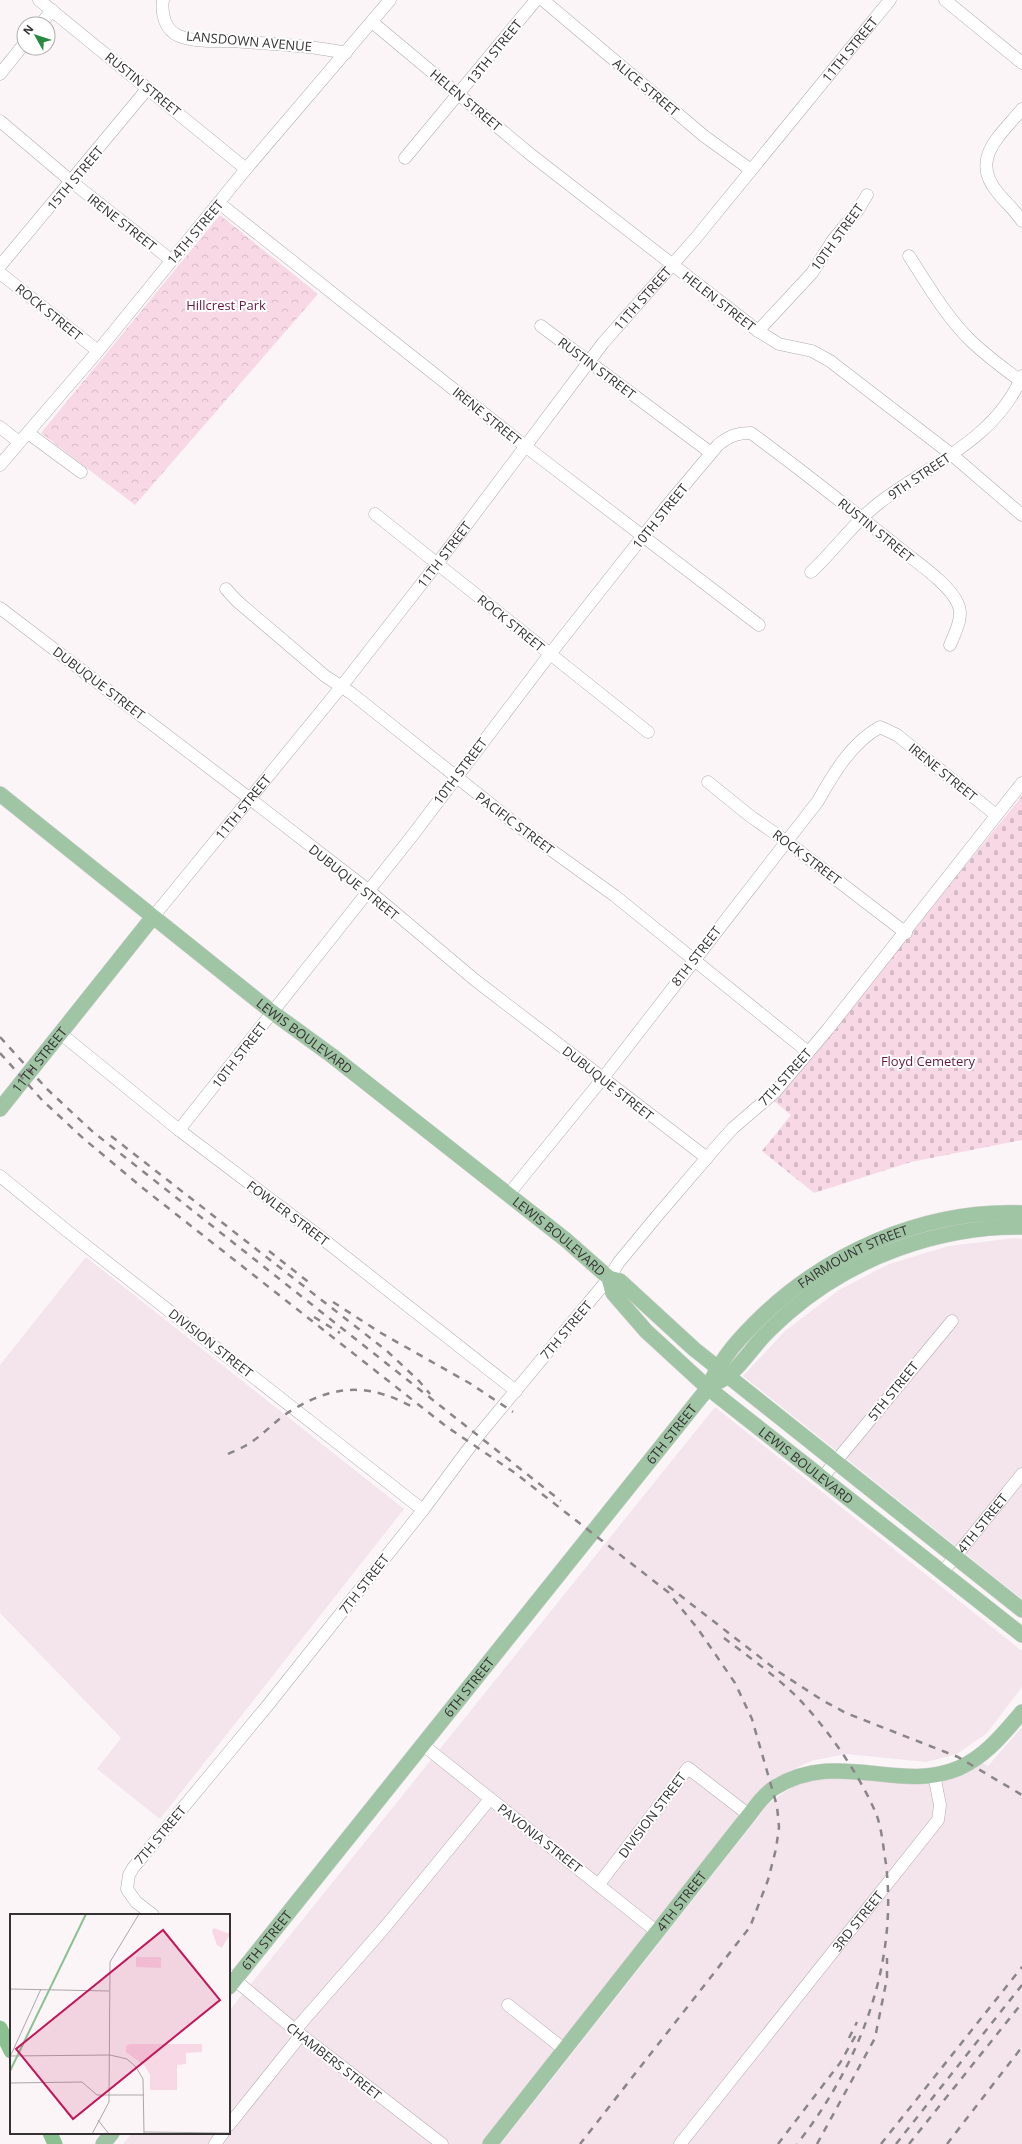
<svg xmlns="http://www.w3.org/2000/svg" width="1022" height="2144" viewBox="0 0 1022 2144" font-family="'Open Sans',sans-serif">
  <defs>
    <pattern id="cemetery-stones" width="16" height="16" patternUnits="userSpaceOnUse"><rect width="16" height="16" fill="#f9d8e6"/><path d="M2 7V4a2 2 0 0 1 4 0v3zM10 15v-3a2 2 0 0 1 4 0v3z" fill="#d6bac6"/></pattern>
    <pattern id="park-crowns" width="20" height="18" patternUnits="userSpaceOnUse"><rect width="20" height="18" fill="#f9d8e6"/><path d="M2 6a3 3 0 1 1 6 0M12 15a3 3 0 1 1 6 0" fill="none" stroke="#d6bac6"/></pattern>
  </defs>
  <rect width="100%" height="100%" fill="#fbf5f8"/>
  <path fill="#f3e5eb" d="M 1015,1238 L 1022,1239 L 1022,1599 L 743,1376 L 785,1331 L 839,1290 L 889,1264 L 949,1246 Z
    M 86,1257 L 404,1509 L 160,1819 L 97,1769 L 121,1738 L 0,1613 L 0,1365 Z
    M 715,1407 L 1022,1651 L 1022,1687 L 987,1733 L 957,1754 L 926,1762 L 846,1754 L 811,1761 L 775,1778 L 743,1807 L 748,1811 L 484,2144 L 123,2144 L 132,2133 L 229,2133 L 229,2011 Z
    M 1022,1727 L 1022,2144 L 501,2144 L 770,1802 L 800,1782 L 832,1776 L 930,1783 L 979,1761 L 988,1766 Z"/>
  <path fill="url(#cemetery-stones)" d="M 1022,796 L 1022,1140 L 911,1162 L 814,1193 L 762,1151 L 791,1115 L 774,1101 Z"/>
  <path fill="url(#park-crowns)" d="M 220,215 L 318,294 L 135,505 L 41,433 Z"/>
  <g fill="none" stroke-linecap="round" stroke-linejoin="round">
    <path stroke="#8bc191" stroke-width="15" d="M 0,2028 L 11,2051
      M 50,2133 L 55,2144"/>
    <g stroke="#b1abae" stroke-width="13">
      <g id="minor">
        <path d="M 39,0 L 246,169"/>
        <path d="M 163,0 C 161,14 165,30 179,36 C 194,42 215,41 231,41 C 270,44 308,45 346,53"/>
        <path d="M 543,0 L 704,136 L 751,170"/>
        <path d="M 945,0 L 1022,63"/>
        <path d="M 372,22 L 530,154 L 758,331 L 779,344 L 812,351 L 830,361 L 951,454 L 1022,515"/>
        <path d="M 41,24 L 52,10"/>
        <path d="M 0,74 L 24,44"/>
        <path d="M 1022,109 C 1000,136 969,159 998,193 C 1005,202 1015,210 1022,221"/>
        <path d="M 0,121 L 72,182 L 171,260"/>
        <path d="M 405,158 L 536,0"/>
        <path d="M 219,203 L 525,446 L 759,625"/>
        <path d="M 909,256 C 928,285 946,317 972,342 C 986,355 1007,371 1022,382"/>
        <path d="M 0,266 L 148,88"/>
        <path d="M 0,273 L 98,351"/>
        <path d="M 541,326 L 711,453"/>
        <path d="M 758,331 L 812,273 L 833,240 L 858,210 L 867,195"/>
        <path d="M 0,427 L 19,442"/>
        <path d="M 28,433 L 81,472"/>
        <path d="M 0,465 L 98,351 L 246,169 L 390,0"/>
        <path d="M 375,514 L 648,732"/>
        <path d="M 811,572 C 835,550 853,523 879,503 C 929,465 996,439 1022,376"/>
        <path d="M 226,589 L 237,601 L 325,676 L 351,693 L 522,829 L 615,896 L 808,1052"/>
        <path d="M 0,608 L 249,798 L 368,890 L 475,980 L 707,1158"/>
        <path d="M 708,782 L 750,816 L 786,841 L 906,933"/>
        <path id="s1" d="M 153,917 L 341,687 L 437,564 L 603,343 L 695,239 L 890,0"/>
        <path d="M 60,1033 L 179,1130 L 319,1236 L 516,1391"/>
        <path d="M 179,1130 L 412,836 L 550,654 L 666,507 L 718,445 C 729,436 737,433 751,433 C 803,471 853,511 903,551 C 919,564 950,585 958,604 C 964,616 955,633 950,645"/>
        <path d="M 0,1176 L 66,1230 L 423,1510"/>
        <path d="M 508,1195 L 603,1078 L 818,801 C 833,774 852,742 880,727 L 897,735 L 996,815"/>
        <path d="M 822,1478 L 952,1321"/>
        <path id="s2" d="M 942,1573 L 1022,1474"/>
        <path d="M 423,1745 L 656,1931"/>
        <path d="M 599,1884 L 688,1768 L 749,1815"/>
        <path d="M 153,1915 L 136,1902 L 127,1889 L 129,1875 L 133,1868 L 268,1705 L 423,1510 L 478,1436 L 609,1278 L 619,1262 L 657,1216 L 716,1147 L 733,1128 L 775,1092 L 828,1029 L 1022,783"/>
        <path d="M 229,1975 L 301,2035 L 442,2144"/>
        <path d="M 508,2005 L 565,2050"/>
        <path d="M 295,2030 L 385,1927 L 490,1799"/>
        <path d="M 229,2125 L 301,2035"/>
        <path d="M 215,2144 L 223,2133"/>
        <path id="s3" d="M 680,2144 L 938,1820 L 940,1805 L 934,1775"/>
      </g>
    </g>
    <g stroke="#d2d2d2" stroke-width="16">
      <g id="major">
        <path id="s4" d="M 0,794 L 272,1012 L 331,1055 L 566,1240 L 609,1278 L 620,1281 L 694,1349 L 1022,1610"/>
        <path id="s5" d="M 0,1109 L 153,917"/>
        <path id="s6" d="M 609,1278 L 613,1293 L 646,1331 L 708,1388 L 1022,1635"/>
        <path d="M 720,1381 C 736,1372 748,1354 760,1340 C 768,1331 779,1321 788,1313 C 851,1258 938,1226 1022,1227"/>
        <path id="s7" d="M 229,1987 L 708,1388 C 719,1362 735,1343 754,1324 C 823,1254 923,1209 1022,1213"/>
        <path d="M 103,2144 L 112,2133"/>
        <path id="s8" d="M 490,2144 L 749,1815 C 756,1806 764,1794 774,1788 C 837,1748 899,1794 959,1768 C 986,1756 1003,1734 1022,1712"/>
      </g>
    </g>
    <use href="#minor" stroke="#fff" stroke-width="12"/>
    <use href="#major" stroke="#a0c5a4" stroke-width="15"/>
    <path stroke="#8a8688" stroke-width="2.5" stroke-dasharray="7 7" stroke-linecap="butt" d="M 0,1037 L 47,1089 L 93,1132 L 561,1501
      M 0,1053 L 42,1100 L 84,1139 L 144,1189 L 447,1427 L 515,1473 L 668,1592 L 698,1629 L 735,1683 L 752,1719 L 777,1806 L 779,1827 L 776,1849 L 768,1880 L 750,1927 L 580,2144
      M 111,1136 L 387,1351 L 419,1381 L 430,1394
      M 269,1251 L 311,1284
      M 333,1302 L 381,1333 L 471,1384 L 513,1412
      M 314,1317 L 340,1333
      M 228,1454 C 234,1451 240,1449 245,1446 C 263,1436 276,1419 294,1409 C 337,1383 373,1384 416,1409
      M 668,1586 L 779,1672 L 822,1700 L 846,1713 L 958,1757 L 1022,1795
      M 724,1638 C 749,1657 776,1676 799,1699 C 829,1731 857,1771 875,1811 C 882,1827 883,1847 886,1864 C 898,1966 859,2065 797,2144
      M 849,2038 L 857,2022
      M 778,2144 L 840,2063 L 857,2033
      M 817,2144 L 875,2038 L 887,1978 L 887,1958
      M 881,2144 L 1022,1967
      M 896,2144 L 1022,1985
      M 909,2144 L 1022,2003
      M 947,2144 L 1022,2047"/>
  </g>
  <g text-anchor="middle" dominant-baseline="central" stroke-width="4" stroke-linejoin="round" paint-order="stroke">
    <g font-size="13" fill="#343233" stroke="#fff">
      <text transform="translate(249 41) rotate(5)">LANSDOWN AVENUE</text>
      <text stroke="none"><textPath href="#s1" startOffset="1113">11TH STREET</textPath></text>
      <text transform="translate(494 52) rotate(-51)">13TH STREET</text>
      <text transform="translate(143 84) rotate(39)">RUSTIN STREET</text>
      <text transform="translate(646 87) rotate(40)">ALICE STREET</text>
      <text transform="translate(466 100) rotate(40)">HELEN STREET</text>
      <text transform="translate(75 178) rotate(-50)">15TH STREET</text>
      <text transform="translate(122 222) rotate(38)">IRENE STREET</text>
      <text transform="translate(195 232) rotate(-50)">14TH STREET</text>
      <text transform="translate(837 237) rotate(-54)">10TH STREET</text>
      <text stroke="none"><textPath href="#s1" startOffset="789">11TH STREET</textPath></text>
      <text transform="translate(719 301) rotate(38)">HELEN STREET</text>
      <text transform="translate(49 312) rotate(39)">ROCK STREET</text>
      <text transform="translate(597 368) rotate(37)">RUSTIN STREET</text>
      <text transform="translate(487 416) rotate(39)">IRENE STREET</text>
      <text transform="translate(919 476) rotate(-34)">9TH STREET</text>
      <text transform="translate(660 516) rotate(-51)">10TH STREET</text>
      <text transform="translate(876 530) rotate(39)">RUSTIN STREET</text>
      <text stroke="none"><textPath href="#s1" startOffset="465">11TH STREET</textPath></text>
      <text transform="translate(511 623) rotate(39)">ROCK STREET</text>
      <text transform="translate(99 683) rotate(37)">DUBUQUE STREET</text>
      <text transform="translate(460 771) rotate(-53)">10TH STREET</text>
      <text transform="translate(943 772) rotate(39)">IRENE STREET</text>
      <text stroke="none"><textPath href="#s1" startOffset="142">11TH STREET</textPath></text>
      <text transform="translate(515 823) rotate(37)">PACIFIC STREET</text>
      <text transform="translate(807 857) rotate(37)">ROCK STREET</text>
      <text transform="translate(354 882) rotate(39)">DUBUQUE STREET</text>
      <text transform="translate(696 956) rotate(-52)">8TH STREET</text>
      <text stroke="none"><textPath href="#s4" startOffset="389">LEWIS BOULEVARD</textPath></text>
      <text transform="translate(239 1055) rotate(-52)">10TH STREET</text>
      <text stroke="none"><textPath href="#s5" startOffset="63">11TH STREET</textPath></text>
      <text transform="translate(785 1077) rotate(-48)">7TH STREET</text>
      <text transform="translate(608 1083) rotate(38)">DUBUQUE STREET</text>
      <text transform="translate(288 1213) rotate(37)">FOWLER STREET</text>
      <text stroke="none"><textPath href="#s4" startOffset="713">LEWIS BOULEVARD</textPath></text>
      <text stroke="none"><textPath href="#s7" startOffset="967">FAIRMOUNT STREET</textPath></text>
      <text transform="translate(566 1330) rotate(-50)">7TH STREET</text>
      <text transform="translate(211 1343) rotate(38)">DIVISION STREET</text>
      <text transform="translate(893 1391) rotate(-51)">5TH STREET</text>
      <text stroke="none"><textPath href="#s7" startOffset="708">6TH STREET</textPath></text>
      <text stroke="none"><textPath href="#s6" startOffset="275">LEWIS BOULEVARD</textPath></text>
      <text stroke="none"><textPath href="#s2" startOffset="64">4TH STREET</textPath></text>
      <text transform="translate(364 1584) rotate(-52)">7TH STREET</text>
      <text stroke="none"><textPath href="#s7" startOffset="384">6TH STREET</textPath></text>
      <text transform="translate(652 1815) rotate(-53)">DIVISION STREET</text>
      <text transform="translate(160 1835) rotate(-50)">7TH STREET</text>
      <text transform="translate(540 1838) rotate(38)">PAVONIA STREET</text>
      <text stroke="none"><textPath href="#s8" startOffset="309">4TH STREET</textPath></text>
      <text stroke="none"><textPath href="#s3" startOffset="285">3RD STREET</textPath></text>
      <text stroke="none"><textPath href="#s7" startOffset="60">6TH STREET</textPath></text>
      <text transform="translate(334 2061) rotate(38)">CHAMBERS STREET</text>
    </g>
    <g font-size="13" fill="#651844" stroke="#fff">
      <text x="226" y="305">Hillcrest Park</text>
      <text x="928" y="1061">Floyd Cemetery</text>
    </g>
  </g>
  <g transform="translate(10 1914)">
    <rect width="220" height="220" fill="#fbf5f8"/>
    <path d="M 120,130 L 192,130 L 192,138 L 176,139 L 176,150 L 167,151 L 167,176 L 140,176 L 140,161 L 135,152 L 116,138 L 116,132 Z" fill="#f9d8e6"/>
    <path d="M 204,14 L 220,20 L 212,34 L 207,31 L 202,17 ZM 126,43 L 151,43 L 151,54 L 126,53 Z" fill="#f9d8e6"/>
    <path fill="none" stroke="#8bc191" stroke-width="2" d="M 0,157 L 76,0"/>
    <path fill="none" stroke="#aba7a9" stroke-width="1" d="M 0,75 L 99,77M 0,142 L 100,141 L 117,145 L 126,153 L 133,165 L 134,220M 0,143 L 31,75M 0,169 L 72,168 L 87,181 L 134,181M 88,206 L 99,220M 134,218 L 220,219M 82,220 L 99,188 L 100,48 L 129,0"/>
    <path fill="#c2185b" fill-opacity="0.15" stroke="#c2185b" stroke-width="2" d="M 153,16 L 210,86 L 63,205 L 6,135 Z"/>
    <rect width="220" height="220" fill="none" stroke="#343233" stroke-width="2"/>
  </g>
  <g transform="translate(36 36) rotate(309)"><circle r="19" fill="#ffffff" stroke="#aeadad"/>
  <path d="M0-3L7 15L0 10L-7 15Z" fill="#288a3e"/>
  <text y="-6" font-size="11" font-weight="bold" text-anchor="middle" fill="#343233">N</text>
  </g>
</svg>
